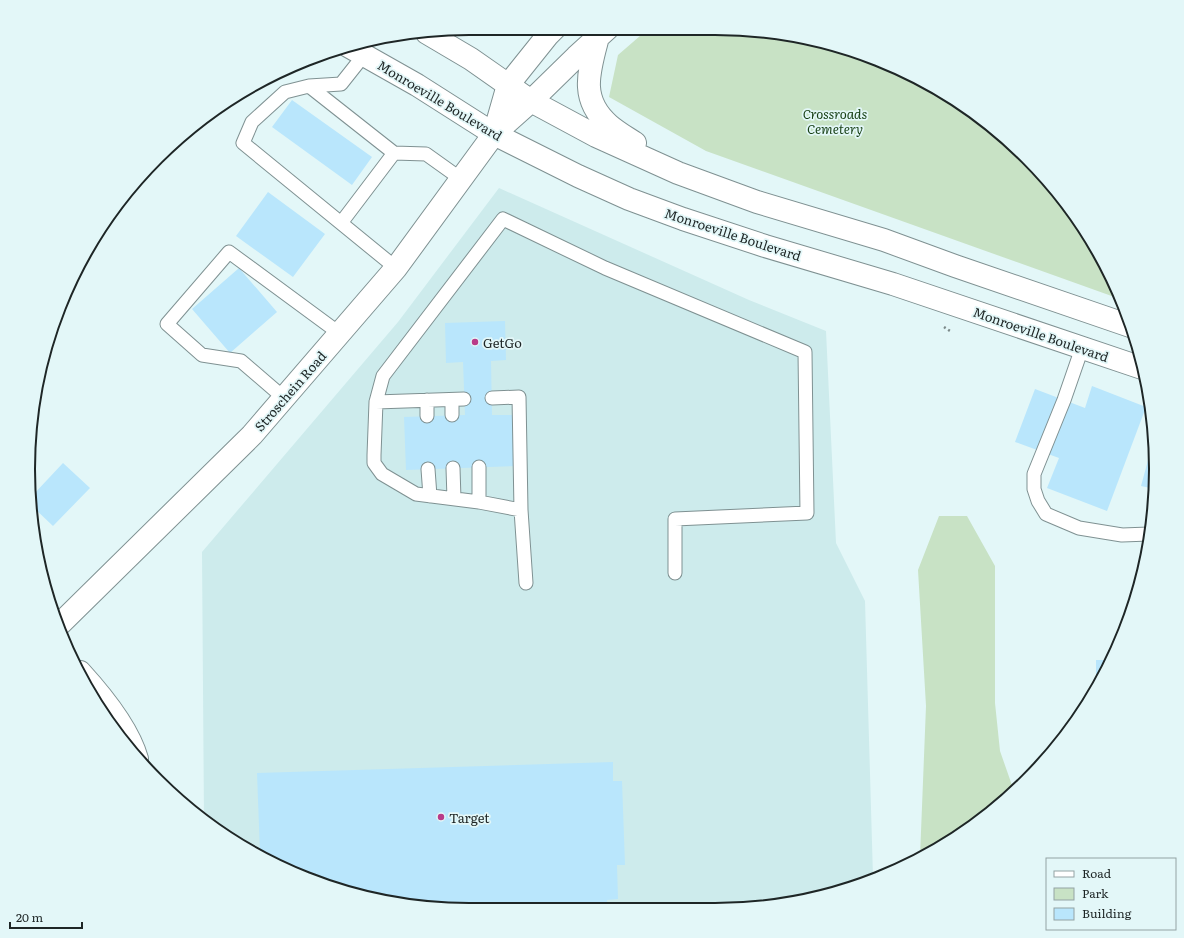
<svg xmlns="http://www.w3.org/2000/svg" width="1184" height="938" viewBox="0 0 1184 938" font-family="Literata,serif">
  <rect width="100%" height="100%" fill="#e3f7f8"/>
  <path fill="#cdebec" d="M 499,188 L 749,300 L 826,331 L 836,543 L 865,601 L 873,877 L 829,895 L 744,909 L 469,910 L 383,902 L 300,876 L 204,821 L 202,552 L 398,322 Z"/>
  <path fill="#c8e2c5" d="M 648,29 L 744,29 L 857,51 L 936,87 L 1006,137 L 1047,178 L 1097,249 L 1120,299 L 706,151 L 609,97 L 618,55 Z
    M 939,516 L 967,516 L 995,566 L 995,703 L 1000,751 L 1014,791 L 1006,801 L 935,851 L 920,857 L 926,706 L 918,570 Z"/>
  <path fill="#b9e6fc" d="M 292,100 L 372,157 L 352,185 L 272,127 Z
    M 268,192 L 325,234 L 293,277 L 236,236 Z
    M 239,268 L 277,312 L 230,353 L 192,309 Z
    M 505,321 L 506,360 L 491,361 L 492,415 L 514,415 L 516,466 L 406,470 L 404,417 L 465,415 L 463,362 L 446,363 L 445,323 Z
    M 1092,386 L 1146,407 L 1107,511 L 1047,488 L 1059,458 L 1015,442 L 1035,389 L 1085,408 Z
    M 1153,442 L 1155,489 L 1141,486 Z
    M 63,463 L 90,488 L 53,526 L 33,507 L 32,496 Z
    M 1096,660 L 1112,660 L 1096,687 Z
    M 613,762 L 613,781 L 622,781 L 625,865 L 617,865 L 618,899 L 607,900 L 608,910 L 469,910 L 383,902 L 300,876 L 260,853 L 257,773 Z"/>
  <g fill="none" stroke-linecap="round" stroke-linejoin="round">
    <g stroke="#7f9192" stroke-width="15">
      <path id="lane" d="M 364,55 L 341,84 L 309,86 L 285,92 L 252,122 L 243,143 L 396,268
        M 309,86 L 394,153 L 426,154 L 461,179
        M 341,223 L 394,153
        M 1082,348 L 1064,400 L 1034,474 L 1034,489 L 1038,501 L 1046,514 L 1079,528 L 1122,535 L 1149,534
        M 284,398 L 241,361 L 202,355 L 167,324 L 229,252 L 339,333
        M 492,398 L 519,397 L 521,510
        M 427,400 L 427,416
        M 452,400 L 452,415
        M 376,402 L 464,399
        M 479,467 L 479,502
        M 453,468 L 454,499
        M 428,469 L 430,496
        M 526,583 L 521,510 L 479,502 L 416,494 L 382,474 L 374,463 L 374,455 L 376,402 L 383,376 L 503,219 L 605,268 L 805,352 L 807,513 L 675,519 L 675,573"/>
    </g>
    <g stroke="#7f9192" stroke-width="24">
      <path id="street" d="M 80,672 C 101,695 129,730 137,759"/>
    </g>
    <g stroke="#7f9192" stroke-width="24">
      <path id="secondary" d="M 427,33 L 471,59 L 531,101 L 596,136 L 678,173 L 757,202 L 884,240 L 955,266 L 1133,327
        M 598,37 C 589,71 579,99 609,125 C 617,132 626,137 635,143
        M 348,46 L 417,85 L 494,134 L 578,176 L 629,199 L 683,219 L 765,246 L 893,284 L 1142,368
        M 494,134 L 508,85 L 548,35 L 555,28
        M 60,624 L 252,435 L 396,268 L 494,134 L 531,101 L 576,57 L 608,28"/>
    </g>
    <path stroke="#7b8989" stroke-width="2.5" stroke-dasharray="2 3" stroke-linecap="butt" d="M 944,327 L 950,331"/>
    <use href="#lane" stroke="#fff" stroke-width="13"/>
    <use href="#street" stroke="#fff" stroke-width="22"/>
    <use href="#secondary" stroke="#fff" stroke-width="22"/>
  </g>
  <g fill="#b93b89" stroke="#e3f7f8" stroke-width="1.5">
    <circle cx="475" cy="342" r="4"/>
    <circle cx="441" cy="817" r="4"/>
  </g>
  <g text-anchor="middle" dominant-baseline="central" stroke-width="3.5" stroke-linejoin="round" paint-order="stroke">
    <g font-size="13" fill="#1e2626" stroke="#e3f7f8">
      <text transform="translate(440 100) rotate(31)">Monroeville Boulevard</text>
      <text transform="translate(733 234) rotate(18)">Monroeville Boulevard</text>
      <text transform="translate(1041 334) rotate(19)">Monroeville Boulevard</text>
      <text transform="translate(290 391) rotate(-49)">Stroschein Road</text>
    </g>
    <g font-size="13" font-style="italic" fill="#153e12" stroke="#e3f7f8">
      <text x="835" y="113">Crossroads<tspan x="835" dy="15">Cemetery</tspan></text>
    </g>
    <g font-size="13" fill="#1e2626" stroke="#e3f7f8" text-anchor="start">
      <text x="483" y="342">GetGo</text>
      <text x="449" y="817">Target</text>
    </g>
  </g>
  <path d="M0 0H1184V938H0ZM469 35H715A434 434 0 0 1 1149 469V469A434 434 0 0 1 715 903H469A434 434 0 0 1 35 469V469A434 434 0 0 1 469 35Z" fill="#e3f7f8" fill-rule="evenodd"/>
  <path fill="none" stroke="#1e2626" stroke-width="2" d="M469 35H715A434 434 0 0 1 1149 469V469A434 434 0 0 1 715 903H469A434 434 0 0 1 35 469V469A434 434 0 0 1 469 35Z"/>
  <rect x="1046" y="858" width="130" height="72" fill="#e3f7f8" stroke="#94a3a4"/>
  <rect x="1054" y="871" width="20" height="6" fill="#ffffff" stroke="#94a3a4"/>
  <text x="1082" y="878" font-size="12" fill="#1e2626">Road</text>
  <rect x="1054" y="888" width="20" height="12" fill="#c8e2c5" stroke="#94a3a4"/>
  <text x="1082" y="898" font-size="12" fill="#1e2626">Park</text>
  <rect x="1054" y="908" width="20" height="12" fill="#b9e6fc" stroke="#94a3a4"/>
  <text x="1082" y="918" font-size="12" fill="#1e2626">Building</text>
  <path d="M10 922v6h72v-6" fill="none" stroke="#1e2626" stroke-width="2"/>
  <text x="16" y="922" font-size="12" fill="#1e2626" stroke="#e3f7f8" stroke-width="3" paint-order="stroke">20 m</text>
</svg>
